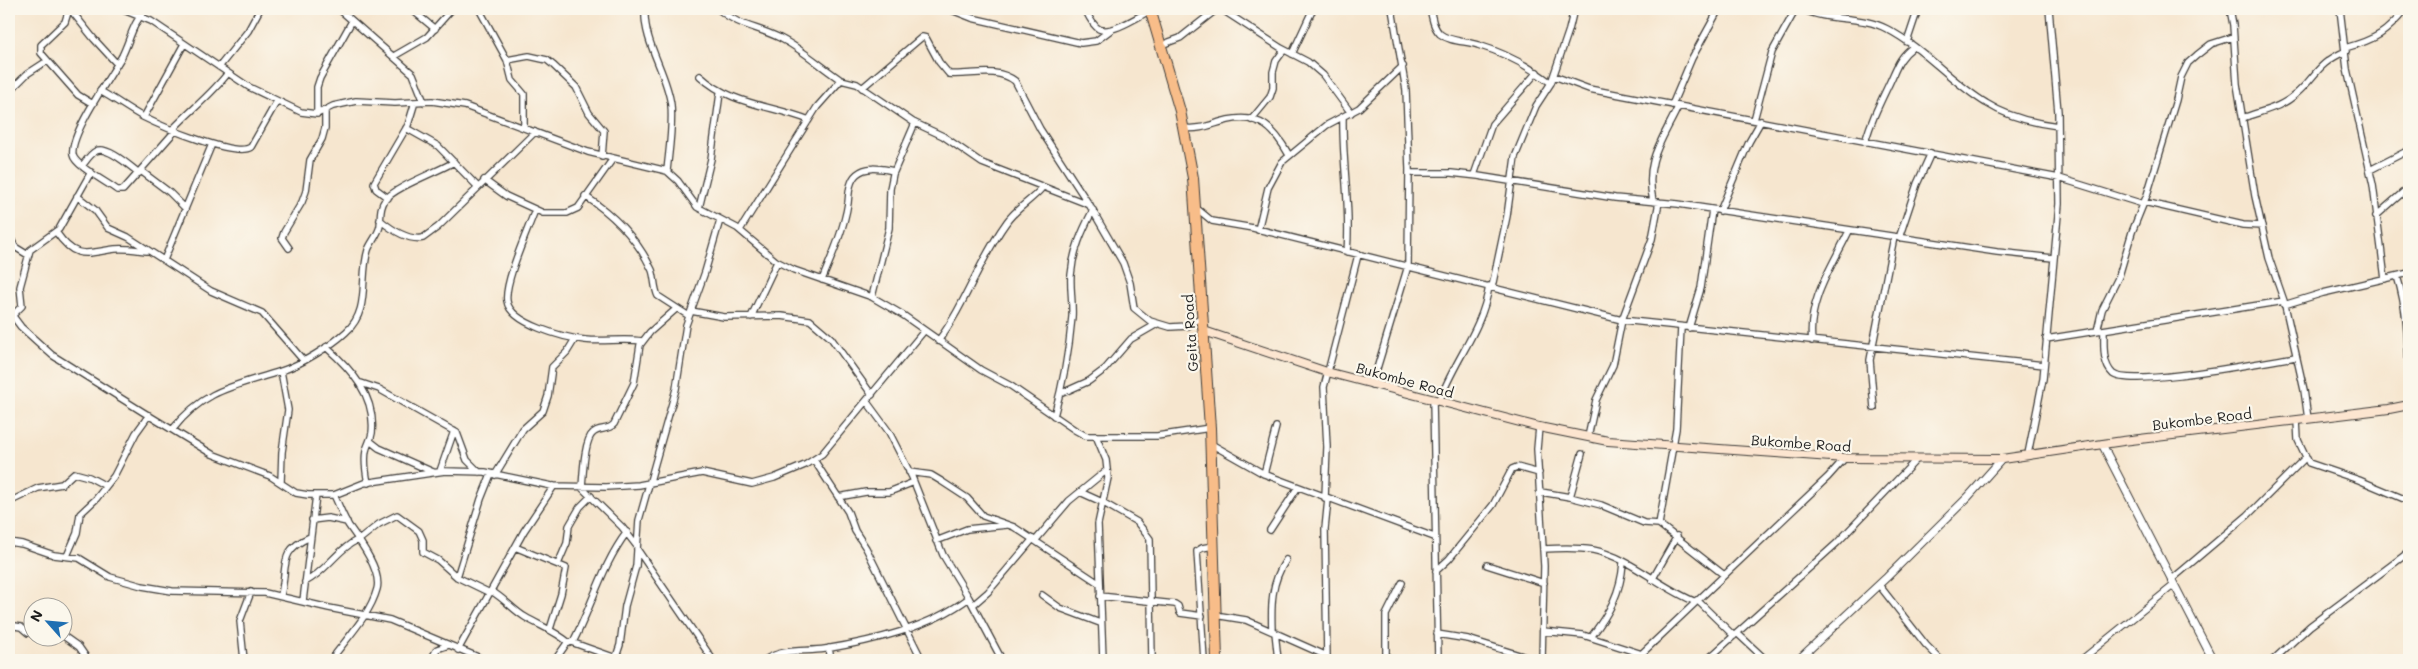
<svg xmlns="http://www.w3.org/2000/svg" width="2418" height="669" viewBox="0 0 2418 669" font-family="Mali,sans-serif">
  <rect width="100%" height="100%" fill="#fbf7ec"/>
  <filter id="ink" filterUnits="userSpaceOnUse"><feTurbulence type="fractalNoise" baseFrequency=".02" numOctaves="2"/><feDisplacementMap in="SourceGraphic" scale="10" xChannelSelector="R" yChannelSelector="G"/><feConvolveMatrix kernelMatrix="1 2 1 2 8 2 1 2 1" color-interpolation-filters="sRGB"/></filter>
  <filter id="wash" filterUnits="userSpaceOnUse"><feTurbulence type="fractalNoise" baseFrequency=".0096" numOctaves="4" result="noise"/><feDisplacementMap in="SourceGraphic" scale="20" xChannelSelector="R" yChannelSelector="G"/><feGaussianBlur stdDeviation="1.12" result="paint"/><feColorMatrix in="noise" values="0 0 0 0 0 0 0 0 0 0 0 0 0 0 0 0 0 1.4 0 .05"/><feComposite in="paint" operator="in"/></filter>
  <g filter="url(#wash)">
    <rect width="100%" height="100%" fill="#f6e6cf"/>
  </g>
  <g filter="url(#ink)">
    <g fill="none" stroke-linecap="round" stroke-linejoin="round">
      <g stroke="#3d3a37" stroke-width="8">
        <path id="minor" d="M 69,9 L 65,22 L 41,45 L 41,53 L 78,95 L 93,104
          M 70,9 L 94,39 L 117,64
          M 121,9 L 151,21 L 249,87 L 301,112 L 317,114 L 333,106 L 356,101 L 395,103 L 432,101 L 465,106 L 588,152 L 667,171 L 678,181 L 697,207 L 737,228 L 776,261 L 794,270 L 872,297 L 903,315 L 981,370 L 1011,386 L 1075,430 L 1086,436 L 1157,436 L 1210,428
          M 146,9 C 133,22 130,40 122,56 C 111,76 69,135 73,155 C 75,166 107,182 117,190 L 123,190 L 176,130
          M 339,9 L 413,74 L 424,102
          M 411,9 L 435,29
          M 479,9 L 507,60 L 512,80 L 524,94 L 524,128
          M 645,9 C 643,43 667,72 671,105 C 673,127 669,150 667,171
          M 718,9 C 740,27 756,26 780,38 C 802,49 820,66 841,80
          M 949,9 L 972,18 L 1081,43 L 1096,41 L 1112,29
          M 1085,9 C 1088,15 1092,25 1099,29 C 1111,35 1139,16 1151,10
          M 1221,9 L 1281,48 L 1308,62 L 1323,75 L 1351,113
          M 1431,9 C 1431,17 1434,28 1440,34 C 1450,42 1467,41 1478,45 C 1505,53 1529,66 1551,83
          M 1802,9 C 1829,22 1861,15 1887,29 C 1924,48 1951,82 1986,103 C 2008,117 2033,123 2058,126
          M 1953,9 L 1957,9
          M 2230,9 L 2233,25 L 2237,84 L 2255,196 L 2269,258 L 2284,301 L 2304,390 L 2308,419
          M 2340,9 L 2347,69 L 2373,185 L 2385,279
          M 1907,42 L 1918,9
          M 1161,45 L 1180,38 L 1217,9
          M 2345,48 C 2377,39 2386,33 2406,9
          M 1292,54 L 1313,9
          M 394,56 L 427,37 L 452,9
          M 507,60 L 529,56 L 547,60 L 553,65 L 576,87 L 589,113 L 604,131 L 602,157
          M 219,67 L 248,31 L 260,9
          M 700,76 C 731,105 771,105 809,120
          M 1554,76 L 1589,89 L 2059,178 L 2143,204
          M 862,88 L 922,37 L 926,38 L 939,62 L 949,74 C 970,76 996,66 1015,81 L 1040,129 L 1090,206 L 1123,263 L 1130,283 L 1134,308 L 1150,321 L 1170,327 L 1188,326 L 1203,316
          M 100,91 C 115,99 128,109 143,117 C 161,126 236,158 251,147 L 277,101
          M 9,92 L 27,74 L 47,61
          M 1672,105 L 1692,58 L 1719,9
          M 317,114 L 317,87 L 320,78 L 352,21
          M 144,117 L 184,44
          M 1343,117 C 1342,163 1351,207 1347,252
          M 2243,118 C 2261,111 2281,108 2296,94 C 2317,76 2316,64 2346,51
          M 1251,120 L 1270,97 L 1273,88 L 1273,72 L 1276,61 L 1284,50
          M 1754,120 L 1772,52 L 1796,9
          M 406,128 L 438,146 L 477,186
          M 1183,128 C 1203,130 1211,124 1228,120 C 1261,113 1275,130 1289,155
          M 173,129 C 191,110 212,94 228,73
          M 1865,142 C 1872,119 1878,107 1888,86 C 1896,70 1898,58 1913,47
          M 82,166 C 86,161 90,154 96,151 C 107,145 131,167 139,173
          M 2370,170 L 2409,150
          M 141,171 L 169,192 L 185,208
          M 1409,173 L 1451,173 L 1478,176 L 1615,198 L 1678,204 L 1997,252 L 2053,258
          M 1474,175 L 1492,124 L 1537,72
          M 484,180 L 506,196 L 543,213 L 567,213 L 578,208 L 612,160
          M 77,196 L 95,210 L 108,228 L 128,237 L 211,291 L 262,313 L 303,360
          M 585,196 C 614,215 637,238 652,270 C 655,278 654,288 658,296 L 689,316
          M 388,198 L 376,189 L 374,183 L 408,125 L 415,102
          M 1653,201 C 1644,161 1662,141 1678,107
          M 2144,202 L 2243,225 L 2262,226
          M 1195,207 L 1212,221 L 1253,228 L 1622,320 L 2044,365
          M 699,208 L 711,159 L 720,93
          M 535,210 C 528,230 504,282 507,301 C 510,324 566,338 585,340 C 605,342 623,338 642,341
          M 1720,211 L 1749,142 L 1761,121
          M 2376,216 L 2409,187
          M 380,220 C 391,229 408,241 423,238 L 438,227 L 535,132
          M 740,230 L 817,107 L 841,80 L 857,84 L 913,122 L 943,136 L 982,163 L 1090,205
          M 1258,230 L 1268,188 L 1282,162 L 1327,125 L 1359,108 L 1403,66
          M 56,232 C 76,261 86,253 115,249 C 126,248 137,250 147,251
          M 9,235 L 15,247 L 28,255
          M 1899,238 L 1917,184 L 1931,153
          M 289,248 L 282,238 L 284,232 L 302,202 L 306,191 L 310,160 L 322,139 L 325,128 L 325,110
          M 164,260 L 212,144
          M 2397,276 C 2408,311 2408,345 2409,382
          M 822,280 C 832,256 844,229 848,203 C 849,193 849,181 857,174 C 867,165 882,169 894,171
          M 1492,287 L 1507,216 L 1515,157 L 1536,106 L 1551,83 L 1569,30 L 1574,9
          M 872,297 L 889,228 L 890,189 L 893,174 L 915,123
          M 2284,305 L 2323,293 L 2409,273
          M 9,311 L 21,327 L 52,355 L 143,412 L 212,454 L 270,476 L 296,493 L 308,495 L 334,495 L 364,483 L 445,471 L 485,472 L 552,486 L 606,487 L 639,485 L 702,473 L 752,484 L 774,478 L 805,465 L 822,454 L 924,331
          M 691,311 L 724,317 L 781,316 L 810,320 L 831,338 L 872,395
          M 13,315 L 22,306 L 20,287 L 30,250 L 59,229 L 91,172
          M 751,317 L 777,262
          M 1689,328 L 1701,288 L 1712,210
          M 2104,330 C 2104,344 2102,364 2113,374 C 2131,388 2268,361 2296,357
          M 2097,331 L 2102,310 L 2119,276 L 2132,232 L 2147,195 L 2176,100 L 2181,77 L 2188,63 L 2197,55 L 2211,44 L 2233,37
          M 2046,339 L 2284,301
          M 938,341 C 966,304 979,260 1006,223 C 1015,209 1031,201 1042,188
          M 1812,341 C 1807,301 1833,265 1849,231
          M 326,347 C 351,369 376,396 372,433 C 371,440 367,445 366,451 C 364,461 366,473 368,483
          M 361,383 L 379,389 L 457,433 L 467,460 L 479,472
          M 1372,385 L 1408,266 L 1409,169 L 1406,90 L 1392,9
          M 1060,394 L 1089,381 L 1105,369 L 1131,339 L 1157,324
          M 1433,400 L 1438,660
          M 867,402 L 889,432 L 912,477 L 943,555 L 969,598 L 1002,660
          M 1439,402 C 1453,362 1483,329 1489,286
          M 1874,408 L 1870,360 L 1894,237
          M 1054,416 C 1063,384 1069,351 1072,317 C 1073,303 1070,289 1071,275 C 1073,251 1082,231 1093,210
          M 2297,420 L 2298,440 L 2309,463 L 2359,480 L 2409,501
          M 1539,427 L 1537,449 L 1544,566 L 1542,660
          M 173,429 C 204,389 236,386 281,371 C 300,365 331,346 346,332 C 371,310 359,279 368,250 C 371,242 378,235 380,226 C 381,217 379,208 385,200 C 395,187 437,172 454,162
          M 1096,436 L 1106,460 L 1108,478 L 1098,524 L 1103,660
          M 1588,437 L 1596,400 L 1613,365 L 1622,320 L 1652,239 L 1659,202
          M 370,441 L 379,448 L 433,472
          M 1211,444 L 1264,474 L 1434,537
          M 2028,454 L 2043,379 L 2059,204 L 2058,112 L 2049,9
          M 814,460 L 848,512 L 855,531 L 866,548 L 922,660
          M 440,471 L 454,431
          M 909,472 L 931,475 L 941,481 L 967,498 L 983,516 L 1014,527 L 1100,584
          M 1264,474 L 1276,427
          M 495,475 L 523,429 L 543,411 L 548,396 L 552,367 L 567,352 L 575,339
          M 281,482 L 282,452 L 288,410 L 281,371
          M 581,487 L 622,527 L 636,545
          M 582,487 C 583,476 584,440 593,433 C 599,427 608,431 614,424 L 634,383 L 640,345 L 650,332 L 676,309
          M 1080,492 L 1102,502 L 1137,522 L 1150,539 L 1152,660
          M 1541,492 L 1570,497 L 1601,505 L 1644,523 L 1659,524 L 1724,575
          M 838,497 L 866,492 L 889,492 L 914,482
          M 1570,497 L 1582,454
          M 1325,498 L 1327,447 L 1324,387 L 1358,255
          M 9,502 L 38,488 L 62,484 L 74,473 L 89,477 L 106,486
          M 312,520 L 328,518 L 347,522
          M 1659,524 L 1676,429 L 1681,327
          M 1270,530 L 1298,487
          M 359,540 L 379,524 L 397,515 L 419,531 L 423,540 L 423,552 L 438,560 L 457,577 L 490,593
          M 936,541 L 967,529 L 1007,525
          M 1035,541 L 1069,501 L 1107,470
          M 9,542 L 22,544 L 54,555 L 79,558 L 110,577 L 142,586 L 172,591 L 265,593 L 329,608 L 390,620 L 485,660
          M 515,547 L 566,568 L 561,594 L 550,629
          M 637,549 L 713,660
          M 1543,549 C 1559,548 1576,547 1593,550 C 1630,557 1660,588 1696,602
          M 67,556 L 77,533 L 80,514 L 96,499 L 114,476 L 136,433 L 149,415
          M 558,564 L 567,543 L 569,526 L 580,507 L 591,496
          M 1487,565 L 1544,583
          M 1436,571 L 1449,559 L 1493,505 L 1512,469 L 1517,467 L 1539,473
          M 457,577 L 481,499 L 491,474
          M 1652,580 L 1677,536
          M 2171,580 L 2248,515 L 2306,457
          M 305,582 C 327,571 336,550 359,539
          M 1879,585 L 1926,645 L 1941,660
          M 491,591 C 504,598 513,610 525,617 C 540,626 556,631 569,643
          M 281,595 C 288,565 278,551 310,537
          M 1042,595 L 1060,608 L 1100,623
          M 1100,596 L 1175,604 L 1178,606 L 1180,613 L 1202,616
          M 1697,600 L 1734,636
          M 303,601 L 316,495
          M 973,605 L 988,592 L 1033,539
          M 1215,615 L 1246,620 L 1327,656
          M 9,625 L 21,627 L 28,633 L 32,632
          M 1272,631 C 1271,605 1271,582 1286,560
          M 1543,631 L 1583,635 L 1642,654
          M 1275,632 L 1278,660
          M 1737,633 L 1766,660
          M 1437,634 L 1468,639 L 1535,660
          M 62,635 L 79,647 L 88,660
          M 1591,637 C 1609,614 1621,592 1623,563
          M 573,642 C 592,606 602,565 627,532
          M 829,648 L 831,660
          M 458,650 L 524,531 L 554,486
          M 244,660 L 240,621 L 251,592
          M 331,660 C 346,639 370,615 377,589 C 382,571 359,540 349,526 C 343,517 339,505 334,495
          M 431,660 L 437,649 L 449,645
          M 555,660 L 567,643 L 571,642 L 616,658
          M 615,660 L 620,645 L 625,606 L 636,566 L 639,520 L 676,389 L 686,325 L 705,272 L 720,220
          M 765,660 C 782,648 805,652 825,649 C 873,641 929,628 969,598
          M 1204,660 L 1197,551 L 1202,548 L 1213,546
          M 1327,660 L 1325,529 L 1328,499
          M 1386,660 L 1386,615 L 1402,583
          M 1635,660 L 1828,477 L 1845,458
          M 1707,660 L 1837,543 L 1917,459
          M 2081,660 L 2174,585
          M 2273,660 L 2310,626 L 2409,552"/>
      </g>
      <g stroke="#3d3a37" stroke-width="9">
        <path id="tertiary" d="M 2102,444 L 2213,660
          M 1798,660 L 1887,577 L 1968,497 L 2002,459"/>
      </g>
      <g stroke="#3d3a37" stroke-width="10">
        <path id="secondary" d="M 1204,331 L 1327,372 L 1539,427 L 1608,441 L 1845,458 L 2002,459 L 2123,441 L 2389,409 L 2409,405"/>
      </g>
      <g stroke="#3d3a37" stroke-width="12">
        <path id="trunk" d="M 1150,9 L 1180,111 L 1193,178 L 1210,428 L 1217,660"/>
      </g>
      <use href="#minor" stroke="#fff" stroke-width="5.5"/>
      <use href="#tertiary" stroke="#fff" stroke-width="7"/>
      <use href="#secondary" stroke="#fce5d0" stroke-width="8"/>
      <use href="#trunk" stroke="#f8bd89" stroke-width="10"/>
    </g>
  </g>
  <g text-anchor="middle" dominant-baseline="central" stroke-width="4.5" stroke-linejoin="round" paint-order="stroke">
    <g font-size="14" fill="#1c1c1c" stroke="#fbf7ec">
      <text transform="translate(1190 333) rotate(-94)">Geita Road</text>
      <text transform="translate(1405 380) rotate(15)">Bukombe Road</text>
      <text transform="translate(2202 419) rotate(-7)">Bukombe Road</text>
      <text transform="translate(1801 443) rotate(4)">Bukombe Road</text>
    </g>
  </g>
  <rect width="2418" height="669" fill="none" stroke="#fbf7ec" stroke-width="30"/>
  <g transform="translate(48 622) rotate(297)"><circle r="24" fill="#fbf7ec" stroke="#a29f99"/>
  <path d="M0-4L9 19L0 12L-9 19Z" fill="#1f6fb2"/>
  <text y="-8" font-size="14" font-weight="bold" text-anchor="middle" fill="#1c1c1c">N</text>
  </g>
</svg>
